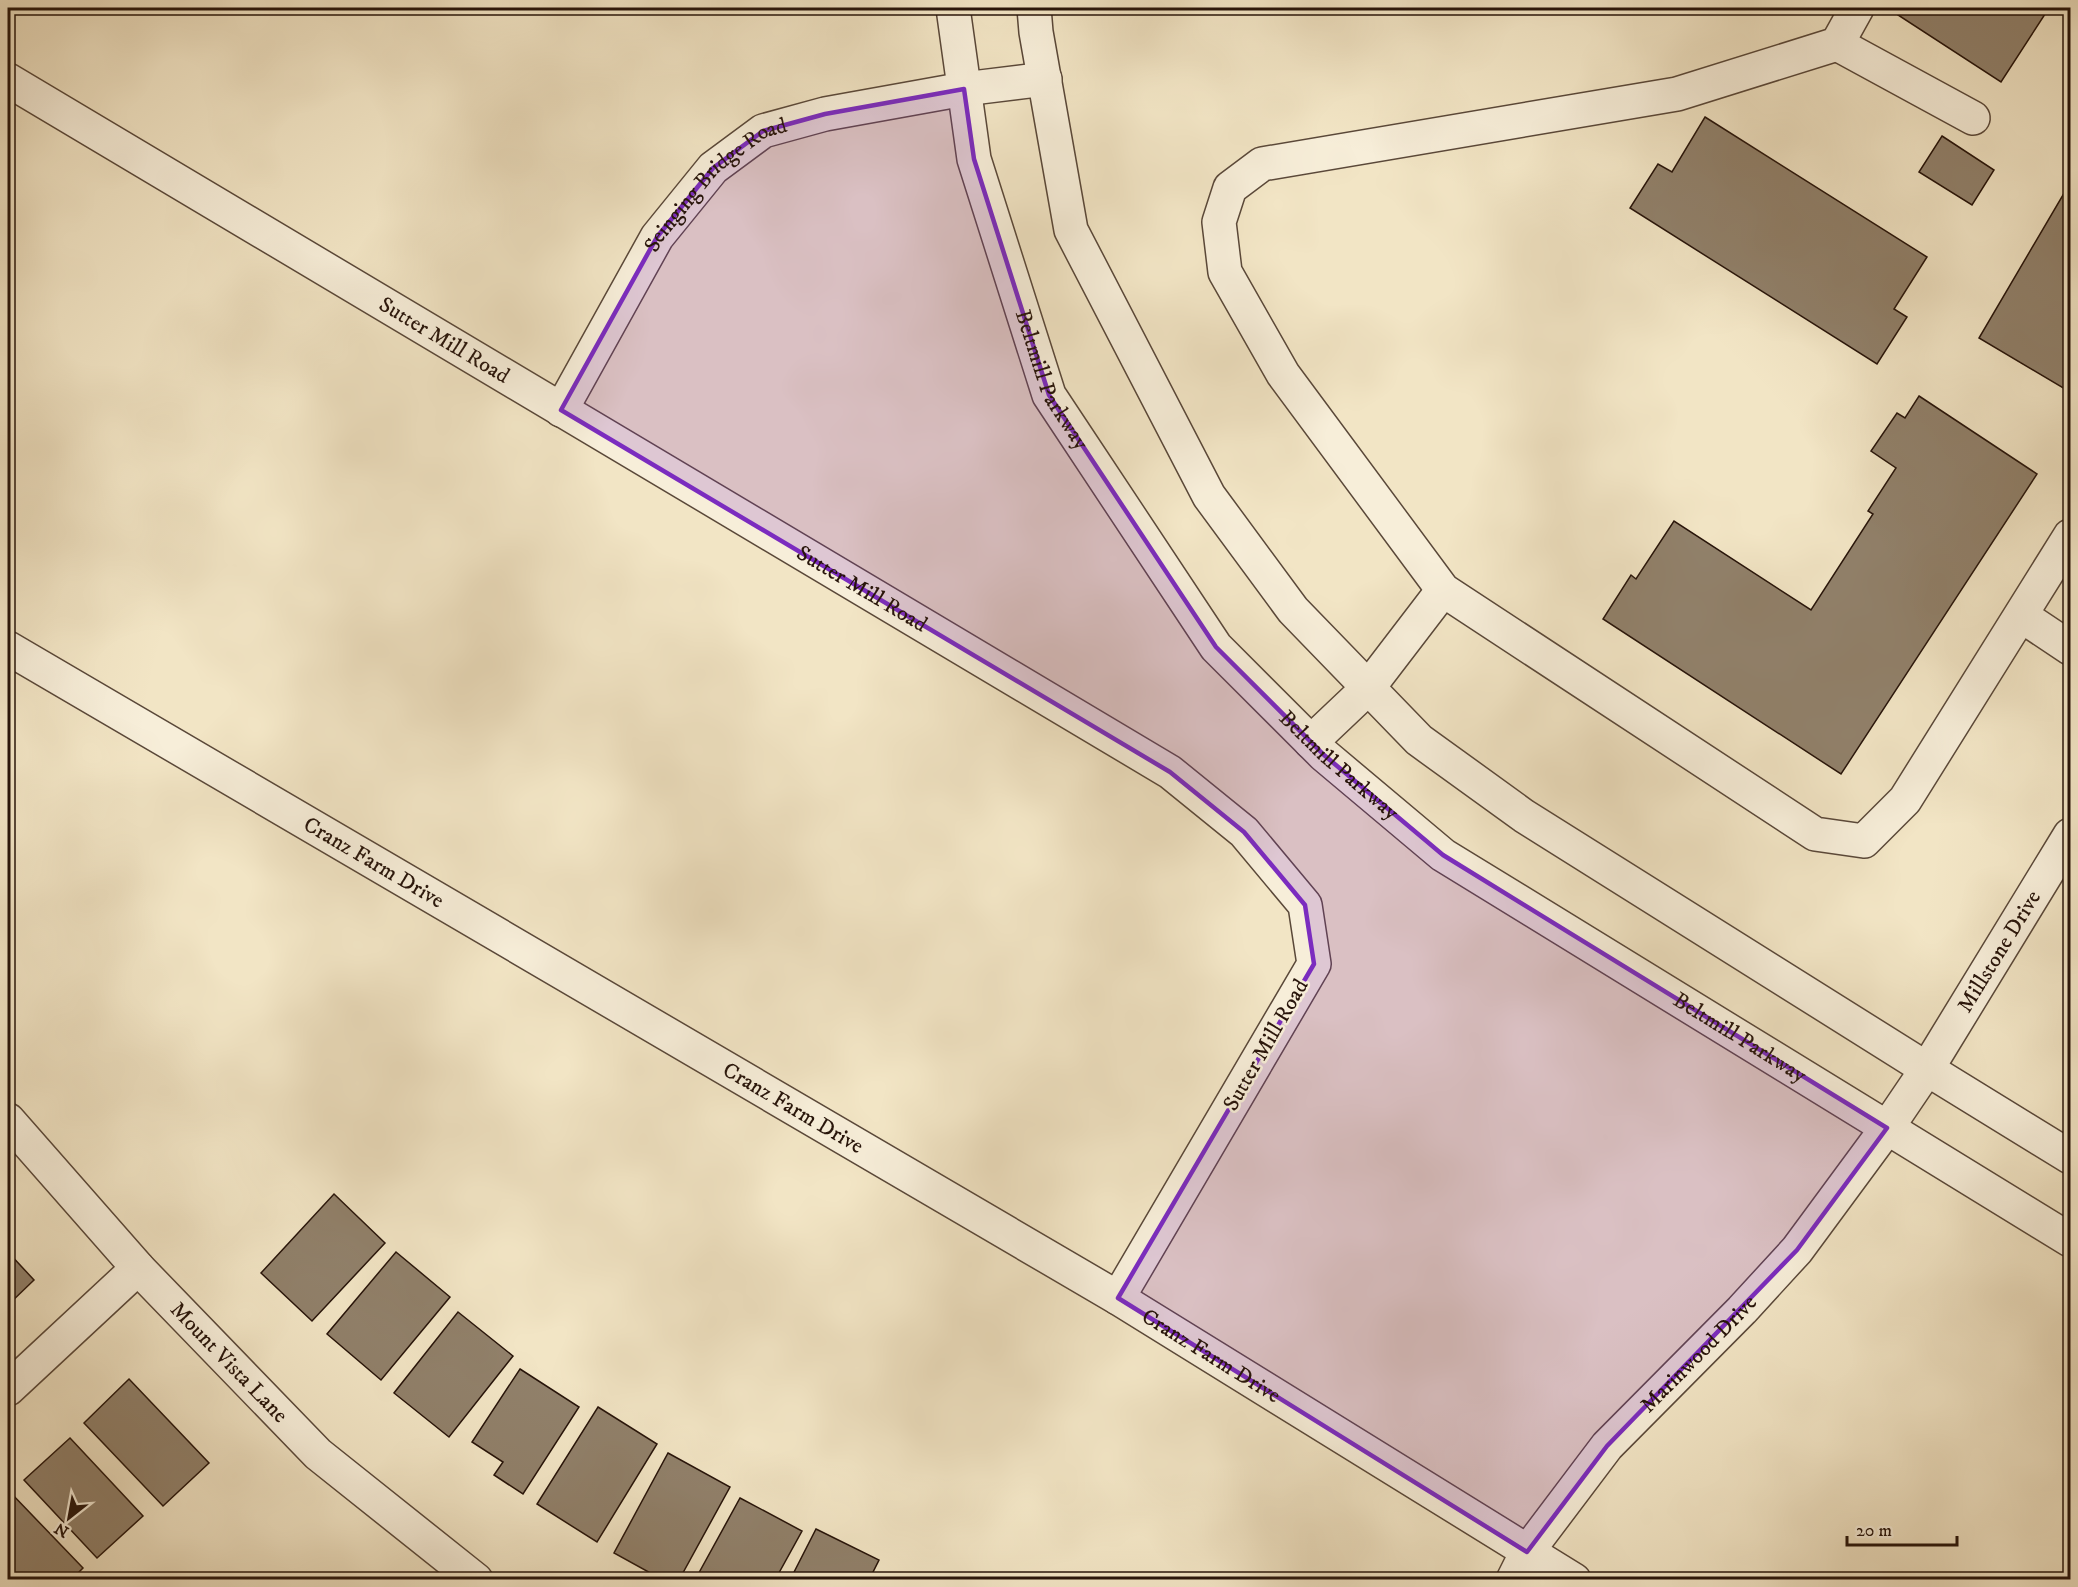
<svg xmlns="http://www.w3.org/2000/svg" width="2078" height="1587" viewBox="0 0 2078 1587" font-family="'IM FELL DW Pica',serif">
  <rect width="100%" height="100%" fill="#f2e5c5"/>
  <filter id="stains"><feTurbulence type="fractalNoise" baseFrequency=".00333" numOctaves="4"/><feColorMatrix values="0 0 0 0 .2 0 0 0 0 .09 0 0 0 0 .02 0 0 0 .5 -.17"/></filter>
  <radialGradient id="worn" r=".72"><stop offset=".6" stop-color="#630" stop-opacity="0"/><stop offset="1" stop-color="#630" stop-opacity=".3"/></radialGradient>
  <path fill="#91816b" stroke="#27140a" stroke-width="1.5" d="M 1902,8 L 2049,8 L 2001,82 L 1898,15 Z
    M 1705,117 L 1927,257 L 1894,309 L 1907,317 L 1877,364 L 1630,208 L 1658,164 L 1672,172 Z
    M 1942,136 L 1994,170 L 1972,205 L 1919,172 Z
    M 2070,183 L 2070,392 L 1979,338 Z
    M 1919,396 L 2037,474 L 1841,774 L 1603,619 L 1631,575 L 1636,579 L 1674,521 L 1811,610 L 1873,514 L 1868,511 L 1896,468 L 1871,451 L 1897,413 L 1905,418 Z
    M 334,1194 L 385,1243 L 312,1321 L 261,1273 Z
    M 8,1252 L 34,1280 L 8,1305 Z
    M 396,1252 L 450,1297 L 381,1380 L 327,1334 Z
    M 458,1312 L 513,1356 L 449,1437 L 394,1393 Z
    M 520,1369 L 579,1407 L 523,1494 L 494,1475 L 503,1462 L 472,1442 Z
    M 129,1379 L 209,1463 L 163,1506 L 84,1423 Z
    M 598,1407 L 657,1444 L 597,1542 L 537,1504 Z
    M 70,1438 L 143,1516 L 97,1558 L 24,1480 Z
    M 668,1453 L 730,1487 L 679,1580 L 663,1580 L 614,1553 Z
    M 9,1491 L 83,1568 L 71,1580 L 8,1580 L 8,1492 Z
    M 740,1498 L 802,1531 L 775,1580 L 695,1580 Z
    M 816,1529 L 879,1560 L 869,1580 L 790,1580 Z"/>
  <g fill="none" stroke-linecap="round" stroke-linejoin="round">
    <g stroke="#5a4839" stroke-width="36">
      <g id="minor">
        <path id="s1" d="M 953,8 L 974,159 L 1049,395 L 1216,647 L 1324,755 L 1443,855 L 2070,1240"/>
        <path d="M 1034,8 L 1036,32 L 1071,230 L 1209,496 L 1293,610 L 1419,740 L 1524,816 L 1927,1069 L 2070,1157"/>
        <path d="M 1857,8 L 1837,44 L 1677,94 L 1262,164 L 1230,188 L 1219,222 L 1225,272 L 1283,374 L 1443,590 L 1815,834 L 1864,841 L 1905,800 L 2070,536"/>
        <path d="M 1837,44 L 1973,118"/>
        <path id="s2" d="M 8,80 L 1170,772 L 1244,832 L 1305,905 L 1314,964 L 1118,1298"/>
        <path id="s3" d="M 561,410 L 657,237 L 713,168 L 763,131 L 825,114 L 964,89 L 1045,79"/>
        <path d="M 2022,616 L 2070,648"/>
        <path id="s4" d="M 8,648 L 1118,1298 L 1574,1580"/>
        <path d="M 1311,742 L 1368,688 L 1443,590"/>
        <path id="s5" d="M 8,1120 L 138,1268 L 318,1454 L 476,1580"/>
        <path d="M 8,1389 L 138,1268"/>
        <path id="s6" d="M 1513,1580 L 1527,1552 L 1607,1446 L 1742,1310 L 1797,1250 L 1887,1128 L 1927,1069 L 2070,835"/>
      </g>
    </g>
    <use href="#minor" stroke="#f7eed9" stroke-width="33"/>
  </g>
  <path fill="#7b2cbf" fill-opacity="0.2" stroke="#7b2cbf" stroke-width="4.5" stroke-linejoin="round" d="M 964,89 L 974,159 L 1049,395 L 1216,647 L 1324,755 L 1443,855 L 1887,1128 L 1797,1250 L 1607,1446 L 1527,1552 L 1118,1298 L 1314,964 L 1305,905 L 1244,832 L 1170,772 L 561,410 L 657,237 L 713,168 L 763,131 L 825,114 Z"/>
  <g text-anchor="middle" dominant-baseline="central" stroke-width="5" stroke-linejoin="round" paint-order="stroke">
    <g font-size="22" fill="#27140a" stroke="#f7eed9">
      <text stroke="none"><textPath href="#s3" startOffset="278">Seinging Bridge Road</textPath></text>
      <text stroke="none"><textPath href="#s2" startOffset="508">Sutter Mill Road</textPath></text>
      <text stroke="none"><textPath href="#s1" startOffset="387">Beltmill Parkway</textPath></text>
      <text stroke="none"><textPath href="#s2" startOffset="994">Sutter Mill Road</textPath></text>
      <text stroke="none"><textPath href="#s1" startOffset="873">Beltmill Parkway</textPath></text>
      <text stroke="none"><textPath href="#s4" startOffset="424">Cranz Farm Drive</textPath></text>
      <text stroke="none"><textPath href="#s6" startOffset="798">Millstone Drive</textPath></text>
      <text stroke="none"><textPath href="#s1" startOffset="1359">Beltmill Parkway</textPath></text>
      <text transform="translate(1266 1045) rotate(-60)">Sutter Mill Road</text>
      <text stroke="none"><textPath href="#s4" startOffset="910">Cranz Farm Drive</textPath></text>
      <text stroke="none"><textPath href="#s6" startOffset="294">Marinwood Drive</textPath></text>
      <text stroke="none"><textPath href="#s4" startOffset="1396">Cranz Farm Drive</textPath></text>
      <text stroke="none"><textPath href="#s5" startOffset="328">Mount Vista Lane</textPath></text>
    </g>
  </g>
  <rect width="2078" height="1587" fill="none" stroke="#f2e5c5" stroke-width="30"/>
  <rect x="9" y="9" width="2060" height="1569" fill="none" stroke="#27140a" stroke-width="3"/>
  <rect x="15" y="15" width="2048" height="1557" fill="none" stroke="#27140a" stroke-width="1.5"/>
  <g transform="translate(69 1518) rotate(211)" stroke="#f7eed9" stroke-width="4.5" paint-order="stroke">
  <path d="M0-4.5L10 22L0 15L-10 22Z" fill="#27140a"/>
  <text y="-9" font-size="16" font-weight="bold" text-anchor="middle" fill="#27140a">N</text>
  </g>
  <path d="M1847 1536v9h110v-9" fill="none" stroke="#27140a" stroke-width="3"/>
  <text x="1856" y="1536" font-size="18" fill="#27140a" stroke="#f7eed9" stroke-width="4.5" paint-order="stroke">20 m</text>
  <rect width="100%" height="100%" filter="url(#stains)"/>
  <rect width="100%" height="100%" fill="url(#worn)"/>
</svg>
